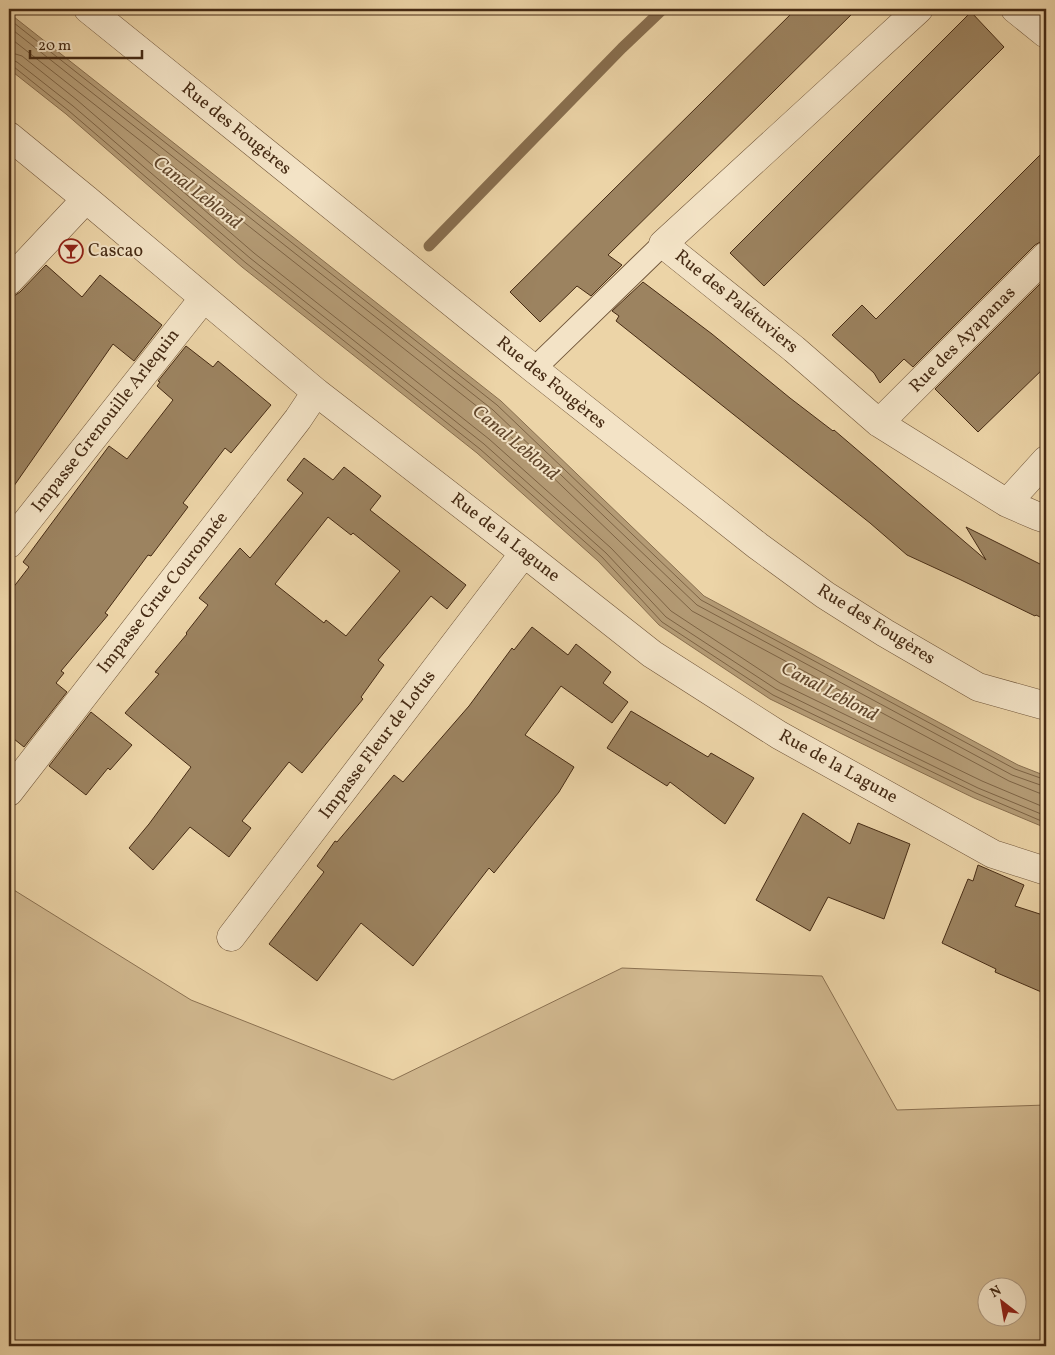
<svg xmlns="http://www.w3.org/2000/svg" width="1055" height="1355" viewBox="0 0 1055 1355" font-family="Vollkorn,serif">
  <rect width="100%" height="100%" fill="#ecd4a7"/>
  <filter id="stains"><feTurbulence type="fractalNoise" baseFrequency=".004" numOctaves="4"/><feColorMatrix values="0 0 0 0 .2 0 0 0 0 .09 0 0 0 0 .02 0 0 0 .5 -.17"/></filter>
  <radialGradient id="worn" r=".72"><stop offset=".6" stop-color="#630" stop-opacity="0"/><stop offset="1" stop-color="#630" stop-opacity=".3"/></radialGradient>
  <path fill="#d0b78e" stroke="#8b7151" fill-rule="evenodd" d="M 9,887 L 191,1000 L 393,1080 L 622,968 L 822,976 L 897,1110 L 1046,1105 L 1046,1346 L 9,1346 ZM 988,1288 L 1018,1288 L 1018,1318 L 988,1318 Z"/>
  <path fill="#b49b75" stroke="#886e4e" d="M 9,13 L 501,401 L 704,596 L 1018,765 L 1046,776 L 1046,828 L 974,798 L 770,699 L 659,625 L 598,561 L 477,453 L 242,267 L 66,114 L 9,69 Z"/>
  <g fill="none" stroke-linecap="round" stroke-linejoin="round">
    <path stroke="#7d6344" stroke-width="1" d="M 9,19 L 497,405 L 701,600 L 1015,769 L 1046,780
      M 9,27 L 493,410 L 697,605 L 1012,775 L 1046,787
      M 9,37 L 488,415 L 692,611 L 1009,781 L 1039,793 L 1046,794
      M 9,52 L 22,56 L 77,100 L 254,253 L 489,439 L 611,548 L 671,611 L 780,683 L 982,781 L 1046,808
      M 9,59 L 17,62 L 73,106 L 250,258 L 484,444 L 606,553 L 666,617 L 776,689 L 978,788 L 1046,816
      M 9,66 L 14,67 L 69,111 L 246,263 L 480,449 L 602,557 L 662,622 L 773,695 L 976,793 L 1046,823"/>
    <path stroke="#886e4e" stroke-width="11" d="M 429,246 L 622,48 L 663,9"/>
  </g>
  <path fill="#9c8360" stroke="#462b14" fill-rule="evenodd" d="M 796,9 L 857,9 L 608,255 L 622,265 L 591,296 L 577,286 L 540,322 L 510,292 Z
    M 971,12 L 1004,47 L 764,286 L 730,253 Z
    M 1046,149 L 1046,241 L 1042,241 L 1035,245 L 913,367 L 904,359 L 880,383 L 874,373 L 832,335 L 862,305 L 876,319 Z
    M 46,265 L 82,297 L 100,275 L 162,325 L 134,361 L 113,344 L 9,493 L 9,296 L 14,296 L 20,292 Z
    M 1046,278 L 1046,366 L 978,432 L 935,389 Z
    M 643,282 L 712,334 L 790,398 L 833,431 L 834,430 L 986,560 L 966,527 L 1046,567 L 1046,620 L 1036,615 L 1035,616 L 959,579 L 907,555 L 870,523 L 616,321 L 619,316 L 612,311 Z
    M 186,346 L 213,367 L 218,361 L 271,405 L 231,453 L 225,448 L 183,503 L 188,507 L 151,556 L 148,555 L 105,613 L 108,615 L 61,671 L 64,673 L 56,683 L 67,692 L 24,747 L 9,735 L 9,593 L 29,567 L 23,562 L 109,446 L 127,459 L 173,400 L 157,386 L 160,382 L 158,381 Z
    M 304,458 L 333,480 L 344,467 L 381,496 L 370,510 L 466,585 L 447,609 L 431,596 L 378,660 L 384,665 L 361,697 L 363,699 L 302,773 L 289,762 L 242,821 L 251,828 L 229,857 L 190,827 L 153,870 L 129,848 L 149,824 L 191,767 L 125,713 L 159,674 L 155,672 L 187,634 L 186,633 L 208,605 L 199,598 L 240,548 L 250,558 L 303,493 L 287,480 ZM 328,517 L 351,535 L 353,533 L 400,571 L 346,636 L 326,620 L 324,623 L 275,584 Z
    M 532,627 L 568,655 L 576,644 L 611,672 L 603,683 L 628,702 L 612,723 L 561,686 L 525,735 L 574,767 L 559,792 L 494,873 L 489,868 L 413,966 L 361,923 L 317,981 L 269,944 L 324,872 L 317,866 L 335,841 L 337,842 L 394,775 L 403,782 L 469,706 L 512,648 L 514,650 Z
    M 631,711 L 708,757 L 711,753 L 754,778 L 725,824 L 670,782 L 667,786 L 607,748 Z
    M 91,712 L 132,745 L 110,770 L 108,768 L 86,795 L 49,766 Z
    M 803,813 L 850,844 L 858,823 L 910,844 L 884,919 L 828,897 L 810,931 L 756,900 Z
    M 978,865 L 1024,885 L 1015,906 L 1046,916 L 1046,994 L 995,972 L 996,969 L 942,943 L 968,879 L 973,881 Z"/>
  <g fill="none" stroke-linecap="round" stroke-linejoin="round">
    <g stroke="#705539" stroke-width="24">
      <path id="service" d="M 534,369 L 663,244"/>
    </g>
    <g stroke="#705539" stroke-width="29">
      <path id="minor" d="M 88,9 L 534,369 L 758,546 L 825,595 L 885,633 L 978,687 L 1046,706
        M 919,9 L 663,244 L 794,349 L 879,423 L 1007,503 L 1037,516 L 1046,519
        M 1015,9 L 1046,34
        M 9,136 L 86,199 L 316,392 L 524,553 L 652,654 L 779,735 L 993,854 L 1046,871
        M 9,281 L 86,199
        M 879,423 L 1046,256
        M 1007,503 L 1046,460
        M 9,544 L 203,299
        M 9,792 L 298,419 L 316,392
        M 231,937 L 524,553"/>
    </g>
    <use href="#service" stroke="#f3e3c6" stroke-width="22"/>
    <use href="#minor" stroke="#f3e3c6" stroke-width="28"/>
  </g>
  <defs>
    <g id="bar-ring" transform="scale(1.25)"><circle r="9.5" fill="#f3e3c6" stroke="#8f2418" stroke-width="1.5"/><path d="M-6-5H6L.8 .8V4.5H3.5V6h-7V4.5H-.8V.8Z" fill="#8f2418"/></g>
  </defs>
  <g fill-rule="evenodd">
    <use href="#bar-ring" x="71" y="251"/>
  </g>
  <g text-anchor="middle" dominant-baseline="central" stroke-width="4" stroke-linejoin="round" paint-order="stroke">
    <g font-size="18" fill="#462b14" stroke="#f3e3c6">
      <text transform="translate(236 129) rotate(39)">Rue des Fougères</text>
      <text transform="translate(736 302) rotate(39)">Rue des Palétuviers</text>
      <text transform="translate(963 340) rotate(-45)">Rue des Ayapanas</text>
      <text transform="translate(551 383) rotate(39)">Rue des Fougères</text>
      <text transform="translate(106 421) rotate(-52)">Impasse Grenouille Arlequin</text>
      <text transform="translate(505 538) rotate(38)">Rue de la Lagune</text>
      <text transform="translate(163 593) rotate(-52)">Impasse Grue Couronnée</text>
      <text transform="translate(876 625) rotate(32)">Rue des Fougères</text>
      <text transform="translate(378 745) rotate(-53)">Impasse Fleur de Lotus</text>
      <text transform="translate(838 767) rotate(29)">Rue de la Lagune</text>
    </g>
    <g font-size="18" fill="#462b14" stroke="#f3e3c6" text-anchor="start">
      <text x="88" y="251">Cascao</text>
    </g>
    <g font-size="19" font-style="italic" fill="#62472c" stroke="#f3e3c6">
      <text transform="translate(197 193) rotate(38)">Canal Leblond</text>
      <text transform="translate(515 443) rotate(40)">Canal Leblond</text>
      <text transform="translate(829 692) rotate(28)">Canal Leblond</text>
    </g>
  </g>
  <rect width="1055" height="1355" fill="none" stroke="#ecd4a7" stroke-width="30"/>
  <rect x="10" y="10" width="1035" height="1335" fill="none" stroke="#462b14" stroke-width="2.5"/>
  <rect x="15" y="15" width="1025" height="1325" fill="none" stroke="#462b14"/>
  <g transform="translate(1002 1302) rotate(329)"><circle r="24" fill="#f3e3c6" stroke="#ae997f"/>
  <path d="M0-4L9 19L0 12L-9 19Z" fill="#8f2418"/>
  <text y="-8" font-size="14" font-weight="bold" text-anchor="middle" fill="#462b14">N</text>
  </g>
  <path d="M30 50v8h112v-8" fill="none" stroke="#462b14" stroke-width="2.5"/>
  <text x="38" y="50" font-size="15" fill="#462b14" stroke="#f3e3c6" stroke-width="4" paint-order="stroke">20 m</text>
  <rect width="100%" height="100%" filter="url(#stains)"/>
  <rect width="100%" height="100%" fill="url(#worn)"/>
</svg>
